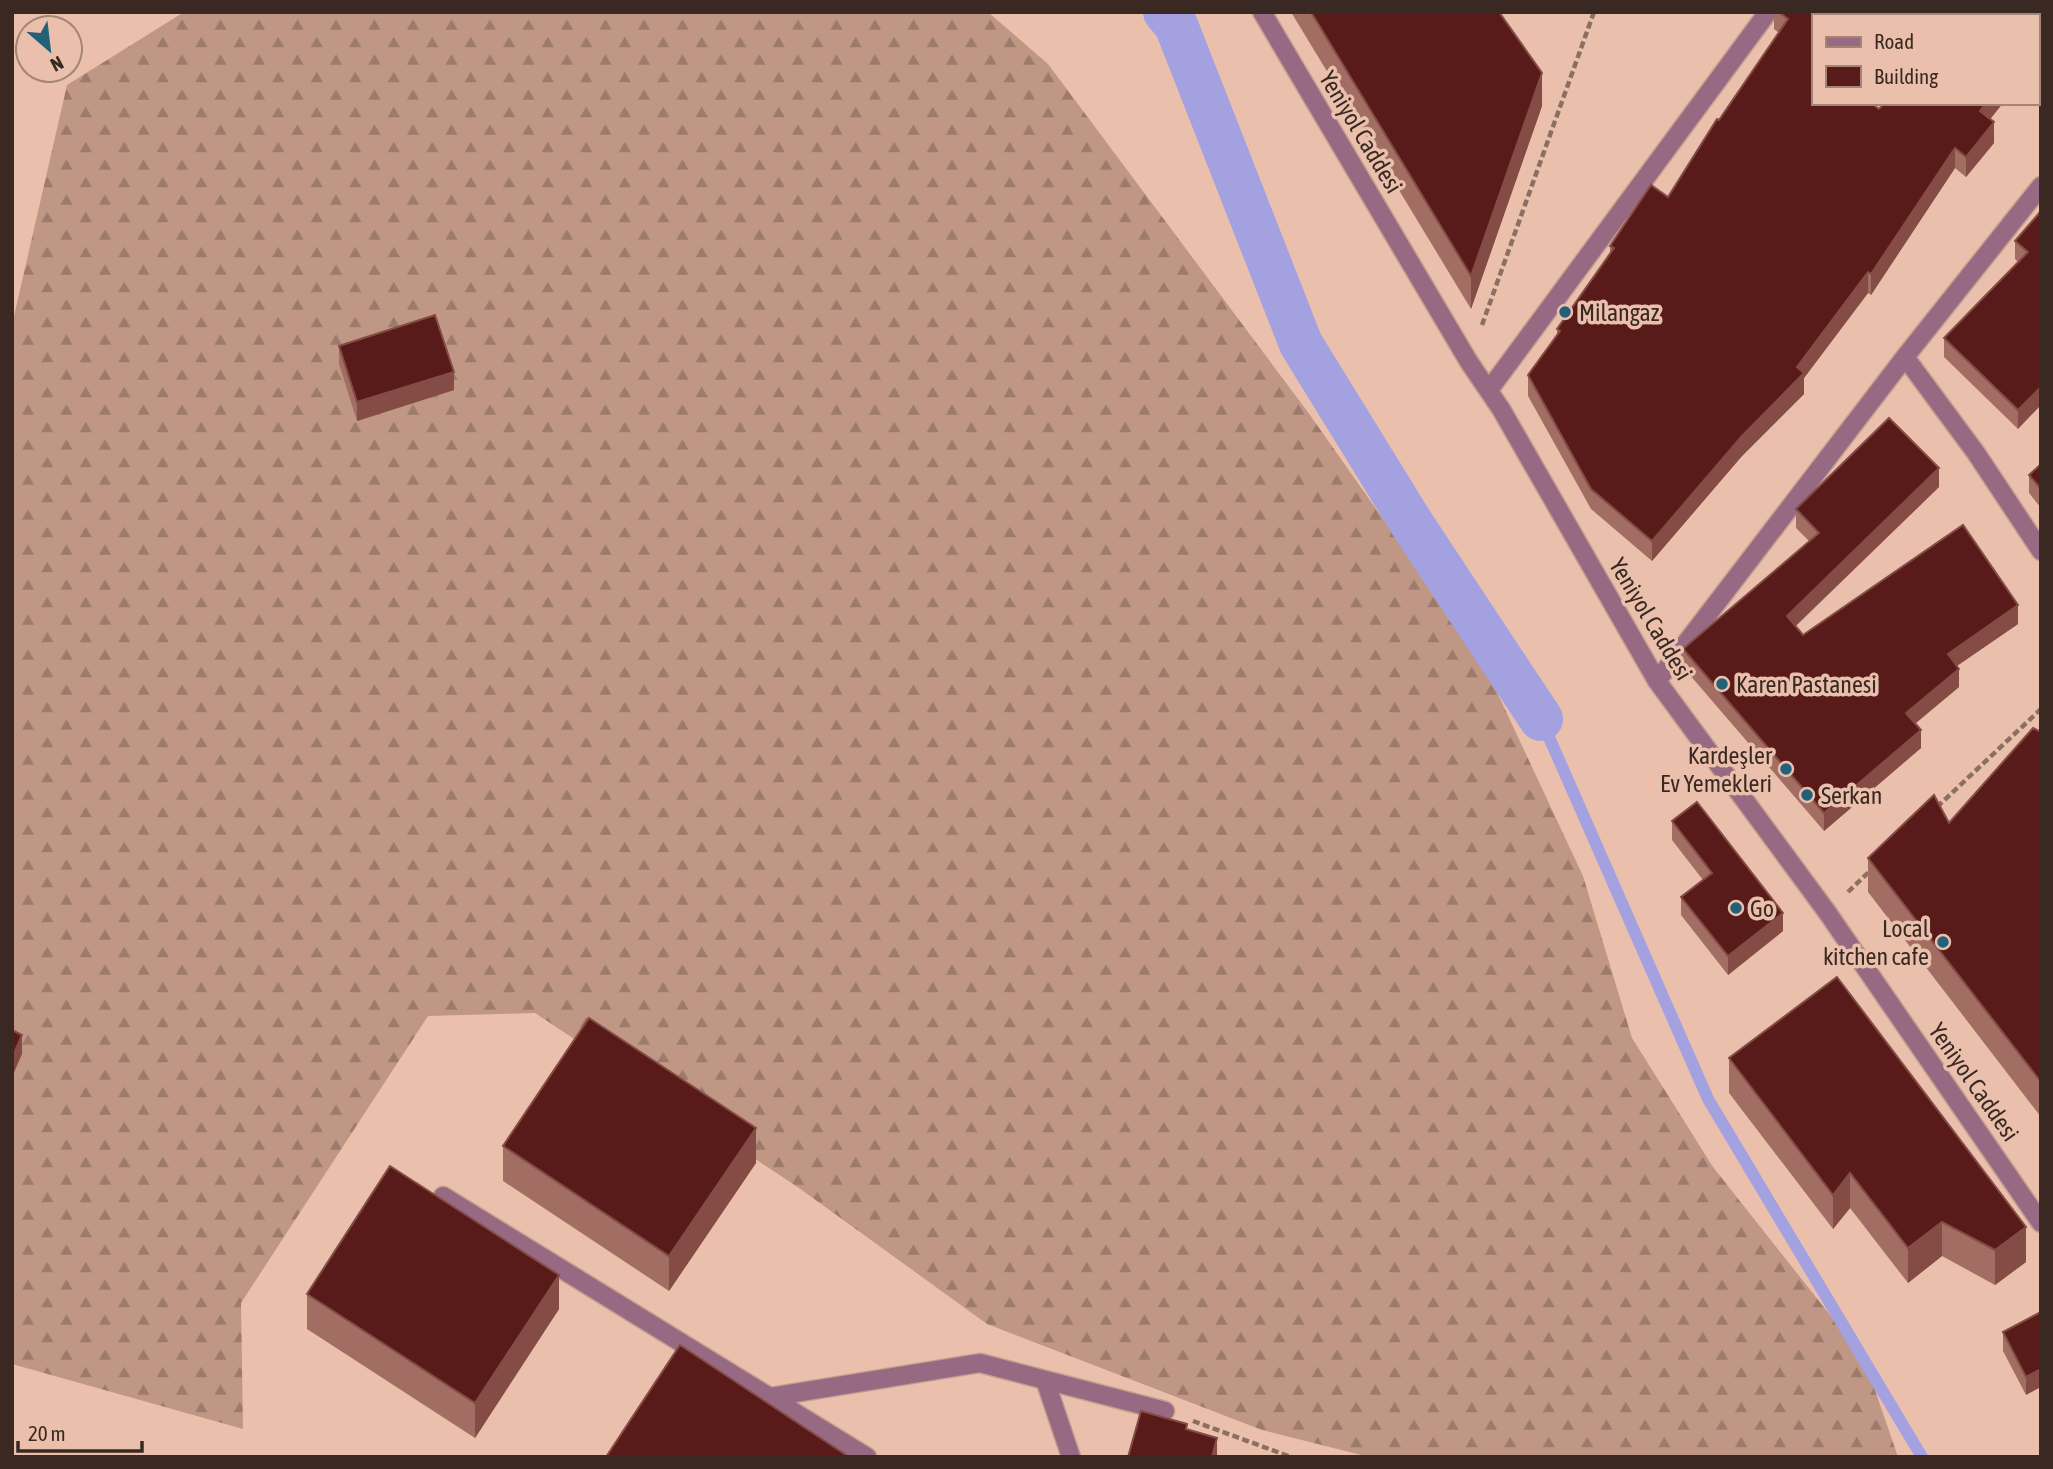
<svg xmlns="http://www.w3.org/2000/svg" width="2053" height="1469" viewBox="0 0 2053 1469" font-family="'Asap Condensed',sans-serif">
  <defs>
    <pattern id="forest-firs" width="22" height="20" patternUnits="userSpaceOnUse" patternTransform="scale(1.75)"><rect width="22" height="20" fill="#c09785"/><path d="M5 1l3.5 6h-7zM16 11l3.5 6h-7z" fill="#9d7b6c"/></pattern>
  </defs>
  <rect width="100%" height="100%" fill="#eac0ad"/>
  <path fill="url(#forest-firs)" d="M 184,12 L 988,12 L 1048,64 L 1310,415 L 1481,658 L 1583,876 L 1632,1038 L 1713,1167 L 1864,1358 L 1898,1457 L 1369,1457 L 1262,1430 L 987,1324 L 799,1188 L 535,1013 L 428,1016 L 241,1303 L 243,1429 L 12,1364 L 12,325 L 67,85 Z"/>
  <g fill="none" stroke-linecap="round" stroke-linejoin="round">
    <path stroke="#a4a1e1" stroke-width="12" d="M 1541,719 L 1708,1099 L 1922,1457"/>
    <path stroke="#a4a1e1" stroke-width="44" d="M 1165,12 L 1176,25 L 1301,344 L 1412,524 L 1541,719"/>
    <g stroke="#c39f8e" stroke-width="21">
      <path id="minor" d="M 1262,12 L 1469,362 L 1501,409 L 1657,681 L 1827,912 L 2041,1223
        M 1905,357 L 1976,453 L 2041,551
        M 1489,390 L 1768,12
        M 1657,681 L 1905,357 L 2041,186
        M 443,1196 L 867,1457
        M 1045,1380 L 1071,1457
        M 770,1397 L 980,1363 L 1165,1411"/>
    </g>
    <path stroke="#8c6f63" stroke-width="4.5" stroke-dasharray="7 3.5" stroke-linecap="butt" d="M 1482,325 L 1594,12
      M 1937,807 L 2041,709
      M 1848,892 L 1872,869
      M 1193,1421 L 1291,1457"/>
    <use href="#minor" stroke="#976982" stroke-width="18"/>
  </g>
  <path fill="#a26e63" d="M 1291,12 L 1499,12 L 1542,106 L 1471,309 Z
    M 1774,12 L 1874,12 L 1871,16 L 1813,16 L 1813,103 L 1879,109 L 1884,103 L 2003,103 L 1990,119 L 1994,143 L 1966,177 L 1955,168 L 1871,295 L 1868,293 L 1804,378 L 1804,394 L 1742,456 L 1652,561 L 1591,509 L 1528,396 L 1528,375 L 1557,335 L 1557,329 L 1610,253 L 1610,246 L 1668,197 L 1779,33 L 1774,29 Z
    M 1977,12 L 2041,12 L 2041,76 L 2037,78 L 2037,16 L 1979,16 Z
    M 2041,211 L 2018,429 L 1944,357 L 1944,338 L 2018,262 L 2015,259 L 2015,241 Z
    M 339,346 L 454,390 L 357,421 L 339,364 Z
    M 2041,464 L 2041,508 L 2029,493 L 2029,475 Z
    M 1939,487 L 1796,626 L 1803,635 L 2018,624 L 1957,666 L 1959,687 L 1915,724 L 1921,748 L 1824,831 L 1683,667 L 1683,649 L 1809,541 L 1796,528 L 1796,509 Z
    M 2041,732 L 2041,1117 L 1868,892 L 1868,858 L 1949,823 Z
    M 1672,821 L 1783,931 L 1728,975 L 1681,915 L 1681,897 L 1703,880 L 1672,840 Z
    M 1729,1058 L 2026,1262 L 1995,1285 L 1942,1256 L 1908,1283 L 1850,1208 L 1833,1229 L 1729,1093 Z
    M 2041,1117 L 2041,1155 L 2039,1153 L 2039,1118 Z
    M 503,1146 L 756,1163 L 669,1291 L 503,1181 Z
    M 307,1294 L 559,1309 L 475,1438 L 307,1329 Z
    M 2041,1312 L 2026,1395 L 2003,1351 L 2003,1332 Z"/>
  <path fill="#844c45" d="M 1858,12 L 1874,12 L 1871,16 L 1855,16 Z
    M 2041,55 L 2041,76 L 2037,78 L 2037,57 Z
    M 1542,73 L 1542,106 L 1471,309 L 1471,276 Z
    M 1986,103 L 2003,103 L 1980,132 L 1980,111 Z
    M 1994,122 L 1994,143 L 1966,177 L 1966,157 Z
    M 1955,148 L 1955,168 L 1871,295 L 1871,274 Z
    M 1868,272 L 1868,293 L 1804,378 L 1804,394 L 1742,456 L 1652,561 L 1652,541 L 1797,367 Z
    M 454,372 L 454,390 L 357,421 L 357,402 Z
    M 2041,387 L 2041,405 L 2018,429 L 2018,410 Z
    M 1939,468 L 1939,487 L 1787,634 L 1787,616 Z
    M 2018,605 L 2018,624 L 1948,672 L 1948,654 Z
    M 1959,669 L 1959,687 L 1906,731 L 1906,713 Z
    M 1921,730 L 1921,748 L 1824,831 L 1824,813 Z
    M 1783,913 L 1783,931 L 1728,975 L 1728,956 Z
    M 22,1035 L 22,1054 L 12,1077 L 12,1058 Z
    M 756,1128 L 756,1163 L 669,1291 L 669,1256 Z
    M 1850,1173 L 1850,1208 L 1833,1229 L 1833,1195 Z
    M 1942,1222 L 1942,1256 L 1908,1283 L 1908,1248 Z
    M 2026,1227 L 2026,1262 L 1995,1285 L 1995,1250 Z
    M 559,1275 L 559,1309 L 475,1438 L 475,1403 Z
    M 2041,1369 L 2041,1387 L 2026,1395 L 2026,1377 Z
    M 1217,1438 L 1217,1457 L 1212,1457 Z"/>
  <path fill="#591b19" stroke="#844c45" stroke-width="2" d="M 1311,12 L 1499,12 L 1542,73 L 1471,276 Z
    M 1779,12 L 1858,12 L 1855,16 L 1813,16 L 1813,103 L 1871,103 L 1879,109 L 1884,103 L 1986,103 L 1980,111 L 1994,122 L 1966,157 L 1955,148 L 1871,274 L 1868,272 L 1797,367 L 1804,373 L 1742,436 L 1652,541 L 1591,489 L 1528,375 L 1560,331 L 1557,329 L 1614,248 L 1610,246 L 1651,185 L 1668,197 L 1717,119 L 1719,120 L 1788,19 Z
    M 1989,12 L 2041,12 L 2041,55 L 2037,57 L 2037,16 L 1991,16 Z
    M 2041,211 L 2041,387 L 2018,410 L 1944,338 L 2028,252 L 2015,241 Z
    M 435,315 L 454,372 L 357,402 L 339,346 Z
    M 1889,418 L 1939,468 L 1787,616 L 1803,635 L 1963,525 L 2018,605 L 1948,654 L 1959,669 L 1906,713 L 1921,730 L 1824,813 L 1683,649 L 1819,533 L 1796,509 Z
    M 2041,464 L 2041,489 L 2029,475 Z
    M 2033,728 L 2041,732 L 2041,1082 L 1868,858 L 1934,795 L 1949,823 Z
    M 1697,802 L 1783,913 L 1728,956 L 1681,897 L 1712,873 L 1672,821 Z
    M 1837,977 L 2026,1227 L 1995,1250 L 1942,1222 L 1908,1248 L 1850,1173 L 1833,1195 L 1729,1058 Z
    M 589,1018 L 756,1128 L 669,1256 L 503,1146 Z
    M 12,1030 L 22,1035 L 12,1058 Z
    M 390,1166 L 559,1275 L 475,1403 L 307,1294 Z
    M 2041,1312 L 2041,1369 L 2026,1377 L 2003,1332 Z
    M 680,1345 L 849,1457 L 606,1457 Z
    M 1141,1411 L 1187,1424 L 1186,1429 L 1217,1438 L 1212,1457 L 1128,1457 Z"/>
  <g fill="#236178" stroke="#eac0ad" stroke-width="2.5">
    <circle cx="1565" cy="312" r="7"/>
    <circle cx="1722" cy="684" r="7"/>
    <circle cx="1786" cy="769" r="7"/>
    <circle cx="1807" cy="795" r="7"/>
    <circle cx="1736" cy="908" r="7"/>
    <circle cx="1943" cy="942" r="7"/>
  </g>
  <g text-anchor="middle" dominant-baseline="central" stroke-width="7" stroke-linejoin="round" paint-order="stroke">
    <g font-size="24" fill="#3a2922" stroke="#eac0ad">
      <text transform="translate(1361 132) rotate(59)">Yeniyol Caddesi</text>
      <text transform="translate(1651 619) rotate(59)">Yeniyol Caddesi</text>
      <text transform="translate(1974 1082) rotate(55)">Yeniyol Caddesi</text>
    </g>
    <g font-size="24" fill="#3a2922" stroke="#eac0ad" text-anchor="start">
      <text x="1579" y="312">Milangaz</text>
      <text x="1736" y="684">Karen Pastanesi</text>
      <text x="1772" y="755" text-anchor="end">Kardeşler<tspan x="1772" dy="28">Ev Yemekleri</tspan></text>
      <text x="1821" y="795">Serkan</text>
      <text x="1750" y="908">Go</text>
      <text x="1929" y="928" text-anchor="end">Local<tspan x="1929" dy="28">kitchen cafe</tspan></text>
    </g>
  </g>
  <rect width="2053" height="1469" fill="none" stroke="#3a2922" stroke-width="28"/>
  <rect x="1812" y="14" width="228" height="91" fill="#eac0ad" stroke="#a48475" stroke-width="2"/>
  <rect x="1826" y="37" width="35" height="10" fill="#976982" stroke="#a48475" stroke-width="2"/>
  <text x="1874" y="49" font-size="21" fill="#3a2922">Road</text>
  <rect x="1826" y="66" width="35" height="21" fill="#591b19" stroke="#a48475" stroke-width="2"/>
  <text x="1874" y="84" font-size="21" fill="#3a2922">Building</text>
  <g transform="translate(49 49) rotate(152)"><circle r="33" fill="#eac0ad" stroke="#a48475" stroke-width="2"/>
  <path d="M0-5L12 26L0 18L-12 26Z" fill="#236178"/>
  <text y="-10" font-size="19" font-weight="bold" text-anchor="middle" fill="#3a2922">N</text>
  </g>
  <path d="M18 1441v10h124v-10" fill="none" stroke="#3a2922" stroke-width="3.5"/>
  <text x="28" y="1441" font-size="21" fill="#3a2922" stroke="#eac0ad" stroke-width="5" paint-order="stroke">20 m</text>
</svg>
